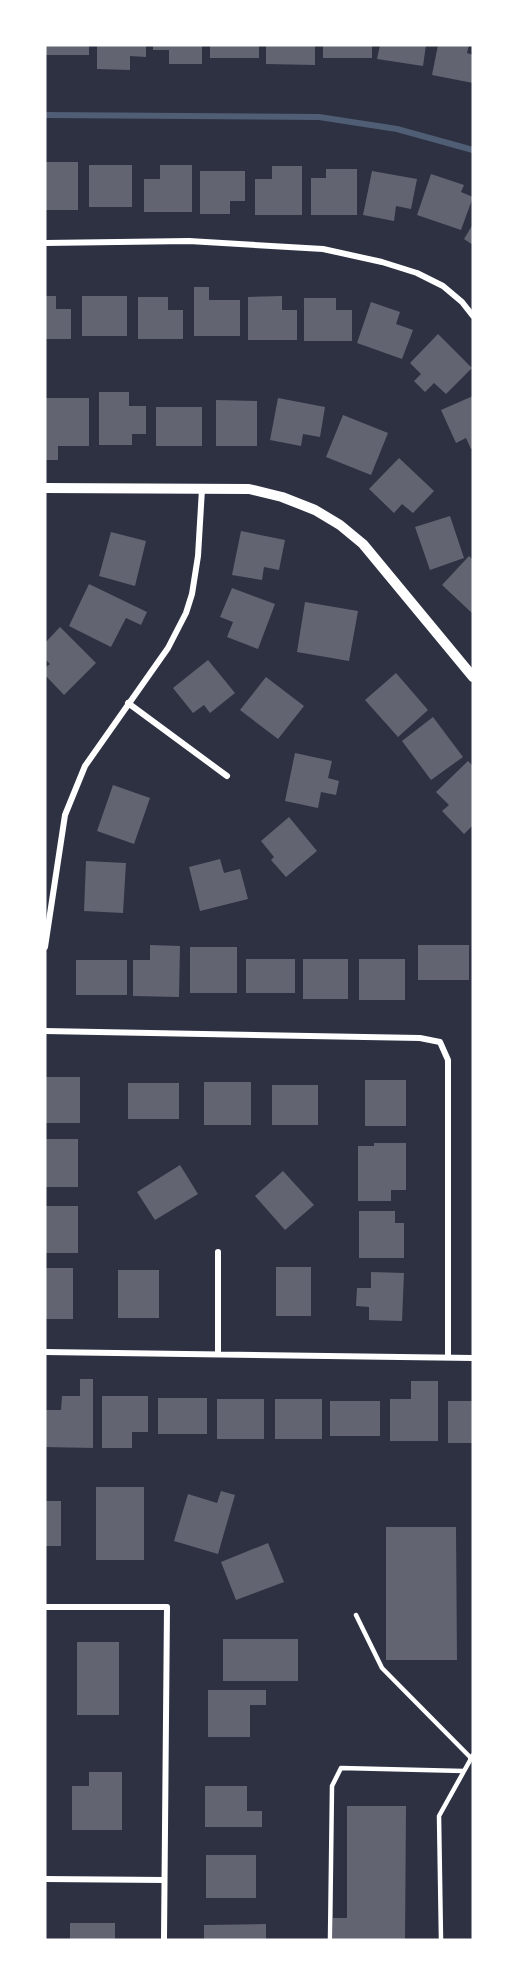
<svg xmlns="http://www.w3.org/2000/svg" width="518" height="1985" viewBox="0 0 518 1985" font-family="Inter,sans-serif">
  <rect width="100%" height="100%" fill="#2d3142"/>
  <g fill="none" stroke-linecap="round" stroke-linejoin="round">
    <path stroke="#4f5d75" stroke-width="6" d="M 45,115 L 319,117 L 397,129 L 473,150"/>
  </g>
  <path fill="#626471" d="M 45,45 L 89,45 L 89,55 L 45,55 Z
    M 97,45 L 146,45 L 146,57 L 130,56 L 130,70 L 97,69 Z
    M 153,45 L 202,45 L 202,64 L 169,64 L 169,50 L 153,50 Z
    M 210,45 L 259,45 L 259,58 L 210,58 Z
    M 266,45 L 315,45 L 315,65 L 266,64 Z
    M 323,45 L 372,45 L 372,58 L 323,58 Z
    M 380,45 L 426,45 L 423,66 L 377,59 Z
    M 438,45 L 469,45 L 467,53 L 473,55 L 473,83 L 432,75 Z
    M 45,162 L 78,162 L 78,210 L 45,210 Z
    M 89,165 L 132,165 L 132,207 L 89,207 Z
    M 160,165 L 192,165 L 192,212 L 144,212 L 144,179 L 160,179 Z
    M 272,166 L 302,166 L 302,215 L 255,215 L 255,179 L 272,179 Z
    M 326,169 L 357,169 L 357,215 L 311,215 L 311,178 L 326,178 Z
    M 200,171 L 245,171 L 245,201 L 230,201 L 230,214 L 200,214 Z
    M 372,171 L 417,179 L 411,209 L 396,206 L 394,221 L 363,215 Z
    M 431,174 L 464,185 L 461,192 L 473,197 L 461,230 L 417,215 Z
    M 473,224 L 473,245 L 464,239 Z
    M 194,287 L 209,287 L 209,300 L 240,300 L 240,336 L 194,336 Z
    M 45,296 L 56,296 L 56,309 L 71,309 L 71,339 L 45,339 Z
    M 82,296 L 127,296 L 127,336 L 82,336 Z
    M 282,296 L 282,310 L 297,310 L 297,340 L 248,340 L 248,297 Z
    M 138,297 L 168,297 L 168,310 L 183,310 L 183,339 L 138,339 Z
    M 304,298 L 336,298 L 336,310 L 352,310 L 352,341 L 304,341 Z
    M 371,302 L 400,312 L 396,324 L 413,330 L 402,359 L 357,343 Z
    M 438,334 L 472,368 L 446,394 L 434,383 L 425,392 L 414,381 L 421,374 L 410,363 Z
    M 99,392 L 129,392 L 129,406 L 146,406 L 146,434 L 132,434 L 132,445 L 99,445 Z
    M 473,396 L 473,448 L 471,449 L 466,438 L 456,443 L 441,410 Z
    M 45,398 L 89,398 L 89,446 L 58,446 L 58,460 L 45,460 Z
    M 278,398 L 325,407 L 320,437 L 303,434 L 301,446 L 270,440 Z
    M 216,400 L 257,401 L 257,446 L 216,446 Z
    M 156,407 L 202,407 L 202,446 L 156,446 Z
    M 343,415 L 388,433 L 371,475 L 326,457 Z
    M 399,458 L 434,491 L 413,513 L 402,504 L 394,513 L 369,489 Z
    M 450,516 L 464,558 L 430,570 L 415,527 Z
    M 241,531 L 285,540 L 279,570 L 264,567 L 262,580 L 232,575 Z
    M 111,532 L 146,541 L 135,586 L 99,576 Z
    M 469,556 L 473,560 L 473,614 L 442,585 Z
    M 89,584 L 147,612 L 141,625 L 126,618 L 111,647 L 69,626 Z
    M 232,588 L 275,604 L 258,649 L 227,637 L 233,622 L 220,617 Z
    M 305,602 L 358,611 L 349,661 L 297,652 Z
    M 60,627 L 96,663 L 64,695 L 45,675 L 45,668 L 50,664 L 45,659 L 45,643 Z
    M 208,660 L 235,693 L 210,713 L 204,705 L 193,713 L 173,688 Z
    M 396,673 L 428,710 L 398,737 L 365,700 Z
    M 266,677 L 304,706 L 278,739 L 240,710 Z
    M 433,717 L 463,757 L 431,780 L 402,741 Z
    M 295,753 L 332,761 L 328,778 L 339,781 L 336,795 L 321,792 L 318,808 L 285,801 Z
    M 468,761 L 473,766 L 473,825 L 464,834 L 442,811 L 449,805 L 436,792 Z
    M 113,785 L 150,798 L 134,844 L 97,831 Z
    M 289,817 L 317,851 L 286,877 L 271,860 L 274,857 L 261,841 Z
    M 220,859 L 224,873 L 240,869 L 248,899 L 200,911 L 189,867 Z
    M 86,861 L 126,863 L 123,913 L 84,911 Z
    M 150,945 L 180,946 L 179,997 L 133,996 L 133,960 L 150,960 Z
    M 418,945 L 469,945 L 469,980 L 418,980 Z
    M 190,947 L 237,947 L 237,993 L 190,993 Z
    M 246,959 L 295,959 L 295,993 L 246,993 Z
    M 303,959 L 348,959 L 348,999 L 303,999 Z
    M 359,959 L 405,959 L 405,1000 L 359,1000 Z
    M 76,960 L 127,960 L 127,995 L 76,995 Z
    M 45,1077 L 80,1077 L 80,1123 L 45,1123 Z
    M 365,1080 L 406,1080 L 406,1126 L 365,1126 Z
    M 204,1082 L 251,1082 L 251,1125 L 204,1125 Z
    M 128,1083 L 179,1083 L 179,1119 L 128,1119 Z
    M 272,1085 L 318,1085 L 318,1125 L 272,1125 Z
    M 45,1139 L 78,1139 L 78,1187 L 45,1187 Z
    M 374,1143 L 406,1143 L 406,1190 L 391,1190 L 391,1201 L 358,1201 L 358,1146 L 374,1146 Z
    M 180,1165 L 198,1194 L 155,1220 L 137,1192 Z
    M 283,1171 L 314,1205 L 285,1230 L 255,1196 Z
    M 45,1206 L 78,1206 L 78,1253 L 45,1253 Z
    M 359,1211 L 395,1211 L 395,1223 L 404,1223 L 404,1258 L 359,1258 Z
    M 276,1267 L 311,1267 L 311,1316 L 276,1316 Z
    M 45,1268 L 73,1268 L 73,1319 L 45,1319 Z
    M 118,1270 L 159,1270 L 159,1318 L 118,1318 Z
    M 371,1272 L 404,1273 L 402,1321 L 369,1320 L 369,1307 L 356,1306 L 357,1288 L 371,1288 Z
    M 80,1379 L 93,1379 L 93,1448 L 45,1447 L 45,1410 L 61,1410 L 62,1396 L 80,1396 Z
    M 411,1381 L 438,1381 L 438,1441 L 390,1441 L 390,1399 L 411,1399 Z
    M 102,1396 L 148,1396 L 148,1432 L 132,1432 L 132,1448 L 102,1448 Z
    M 158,1398 L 207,1398 L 207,1434 L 158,1434 Z
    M 217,1399 L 264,1399 L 264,1439 L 217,1439 Z
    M 275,1399 L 322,1399 L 322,1439 L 275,1439 Z
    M 330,1401 L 380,1401 L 380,1436 L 330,1436 Z
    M 448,1401 L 473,1401 L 473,1443 L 448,1443 Z
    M 96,1487 L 144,1487 L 144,1560 L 96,1560 Z
    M 221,1491 L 235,1495 L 218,1554 L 174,1541 L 188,1494 L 217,1503 Z
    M 45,1501 L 61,1501 L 61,1546 L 45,1546 Z
    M 386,1527 L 456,1527 L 457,1660 L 386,1660 Z
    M 268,1543 L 284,1582 L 236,1600 L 221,1562 Z
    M 223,1639 L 298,1639 L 298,1681 L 223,1681 Z
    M 77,1642 L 119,1642 L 119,1715 L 77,1715 Z
    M 208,1690 L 266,1690 L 266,1705 L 250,1705 L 250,1737 L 208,1737 Z
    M 89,1772 L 122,1772 L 122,1830 L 72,1830 L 72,1786 L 89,1786 Z
    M 205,1786 L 247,1786 L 247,1811 L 262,1811 L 262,1827 L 205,1827 Z
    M 347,1806 L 406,1806 L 405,1940 L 333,1940 L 333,1918 L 347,1918 Z
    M 206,1855 L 256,1855 L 256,1898 L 206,1898 Z
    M 70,1923 L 115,1923 L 115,1940 L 70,1940 Z
    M 266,1924 L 266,1940 L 204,1940 L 204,1925 Z"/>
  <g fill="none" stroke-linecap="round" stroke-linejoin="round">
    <path stroke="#fff" stroke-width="4.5" d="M 356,1615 L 382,1668 L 471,1758
      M 330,1940 L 332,1786 L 341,1768 L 464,1771
      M 441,1940 L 439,1816 L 473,1755"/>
    <path stroke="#fff" stroke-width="6" d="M 45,243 L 189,241 L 323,249 L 382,262 L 417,273 L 443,286 L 462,302 L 473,316
      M 128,703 L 227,776
      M 45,947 L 65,815 L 85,766 L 168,648 L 186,613 L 192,594 L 198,556 L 202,489
      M 45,1031 L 420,1038 L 440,1042 L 448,1060 L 448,1357
      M 218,1252 L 218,1354
      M 45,1352 L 473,1358
      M 45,1607 L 167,1607 L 164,1940
      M 471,1758 L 473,1758
      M 45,1879 L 164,1880"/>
    <path stroke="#fff" stroke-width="10" d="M 45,488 L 249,489 L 282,497 L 315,510 L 340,525 L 363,544 L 473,677"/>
  </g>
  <rect width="518" height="1985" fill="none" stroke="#ffffff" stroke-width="93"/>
</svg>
